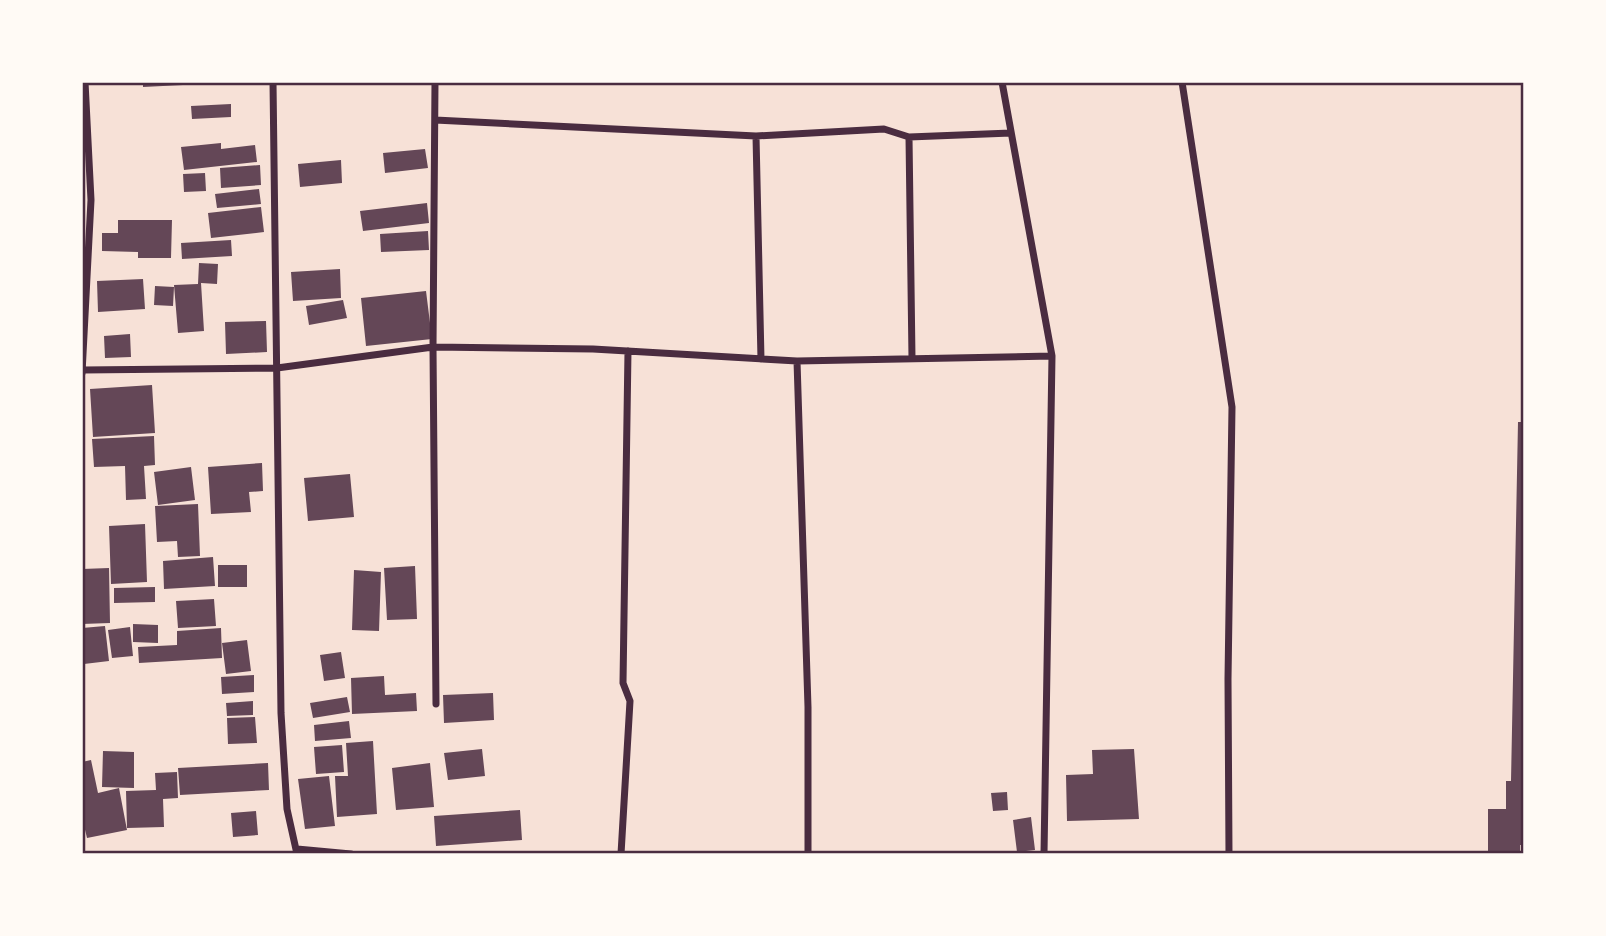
<svg xmlns="http://www.w3.org/2000/svg" width="1606" height="936" viewBox="0 0 1606 936" font-family="Spectral,serif">
  <rect width="100%" height="100%" fill="#f7e1d7"/>
  <path fill="#644757" d="M 143,82 L 182,82 L 183,85 L 143,87 Z
    M 231,104 L 231,117 L 192,119 L 191,106 Z
    M 221,143 L 221,149 L 255,145 L 257,162 L 184,170 L 181,147 Z
    M 425,149 L 428,168 L 385,173 L 383,153 Z
    M 341,160 L 342,183 L 300,187 L 298,164 Z
    M 260,165 L 261,185 L 221,188 L 220,168 Z
    M 205,173 L 206,191 L 184,192 L 183,174 Z
    M 259,189 L 261,204 L 217,208 L 215,194 Z
    M 427,203 L 429,223 L 363,231 L 360,211 Z
    M 261,207 L 264,232 L 211,238 L 208,213 Z
    M 118,220 L 172,220 L 171,258 L 138,258 L 138,252 L 102,251 L 102,233 L 118,233 Z
    M 428,231 L 429,250 L 381,252 L 380,234 Z
    M 231,240 L 232,256 L 182,259 L 181,243 Z
    M 199,263 L 218,264 L 217,284 L 201,283 L 204,331 L 178,333 L 174,285 L 198,284 Z
    M 340,269 L 341,298 L 293,301 L 291,272 Z
    M 143,279 L 145,309 L 98,312 L 97,281 Z
    M 155,286 L 174,287 L 173,306 L 154,305 Z
    M 426,291 L 432,339 L 366,346 L 361,298 Z
    M 343,300 L 347,318 L 309,325 L 306,306 Z
    M 266,321 L 267,352 L 226,354 L 225,322 Z
    M 130,334 L 131,357 L 105,358 L 104,336 Z
    M 152,385 L 155,433 L 93,437 L 90,389 Z
    M 1518,422 L 1524,422 L 1524,845 L 1520,845 L 1520,854 L 1488,854 L 1488,809 L 1506,809 L 1506,781 L 1511,781 Z
    M 154,436 L 155,465 L 144,466 L 146,499 L 126,500 L 125,466 L 94,467 L 92,439 Z
    M 262,463 L 263,491 L 249,492 L 251,512 L 211,514 L 208,467 Z
    M 191,467 L 195,500 L 158,505 L 154,472 Z
    M 350,474 L 354,517 L 308,521 L 304,478 Z
    M 198,504 L 200,556 L 178,557 L 177,541 L 157,542 L 155,506 Z
    M 145,524 L 147,582 L 111,584 L 109,526 Z
    M 213,557 L 215,586 L 164,589 L 163,561 Z
    M 218,565 L 247,565 L 247,587 L 218,587 Z
    M 415,566 L 417,619 L 387,620 L 384,568 Z
    M 109,568 L 110,623 L 82,624 L 82,569 Z
    M 354,570 L 381,572 L 379,631 L 352,630 Z
    M 155,587 L 155,602 L 114,603 L 114,588 Z
    M 214,599 L 216,626 L 178,628 L 176,601 Z
    M 133,624 L 158,625 L 158,643 L 133,642 Z
    M 105,626 L 109,661 L 84,664 L 82,628 Z
    M 130,627 L 133,656 L 112,658 L 108,630 Z
    M 221,628 L 222,658 L 139,663 L 138,647 L 177,645 L 177,631 Z
    M 247,640 L 251,671 L 226,674 L 222,643 Z
    M 341,652 L 345,678 L 324,681 L 320,655 Z
    M 254,675 L 254,692 L 222,694 L 221,677 Z
    M 384,676 L 385,695 L 416,693 L 417,711 L 352,714 L 351,678 Z
    M 493,693 L 494,720 L 444,723 L 443,695 Z
    M 347,697 L 350,712 L 313,718 L 310,703 Z
    M 253,701 L 253,715 L 227,716 L 226,703 Z
    M 255,717 L 257,743 L 228,744 L 227,718 Z
    M 349,721 L 351,738 L 315,741 L 314,725 Z
    M 373,741 L 377,814 L 337,817 L 335,776 L 348,776 L 346,743 Z
    M 342,745 L 344,772 L 316,774 L 314,747 Z
    M 482,749 L 485,776 L 448,780 L 444,753 Z
    M 1134,749 L 1139,819 L 1067,821 L 1066,775 L 1093,774 L 1092,750 Z
    M 103,751 L 134,752 L 134,788 L 102,787 Z
    M 91,760 L 98,793 L 119,788 L 127,830 L 87,838 L 82,817 L 82,762 Z
    M 268,763 L 269,790 L 180,795 L 178,768 Z
    M 430,763 L 434,807 L 396,810 L 392,768 Z
    M 177,772 L 178,798 L 163,799 L 164,827 L 127,828 L 126,791 L 156,790 L 155,773 Z
    M 329,776 L 335,826 L 305,829 L 298,779 Z
    M 1007,792 L 1008,810 L 993,811 L 991,793 Z
    M 520,810 L 522,840 L 436,846 L 434,816 Z
    M 256,811 L 258,835 L 233,837 L 231,813 Z
    M 1031,817 L 1035,850 L 1017,852 L 1013,820 Z"/>
  <g fill="none" stroke-linecap="round" stroke-linejoin="round">
    <path stroke="#4a2c40" stroke-width="7" d="M 273,82 L 281,713 L 287,809 L 297,854
      M 435,82 L 433,347 L 436,704
      M 1002,82 L 1052,356 L 1044,854
      M 1182,82 L 1232,407 L 1228,679 L 1229,854
      M 435,120 L 756,136 L 884,129 L 909,137 L 1011,133
      M 756,136 L 761,359
      M 909,137 L 912,358
      M 797,361 L 808,707 L 808,854
      M 83,370 L 277,368 L 433,347 L 593,349 L 797,361 L 1052,356
      M 82,373 L 91,200 L 85,82
      M 297,849 L 351,854
      M 621,854 L 630,701 L 623,683 L 628,351"/>
  </g>
  <rect width="1606" height="936" fill="none" stroke="#fffaf5" stroke-width="168"/>
  <rect x="84" y="84" width="1438" height="768" fill="none" stroke="#4a2c40" stroke-width="2.5"/>
</svg>
